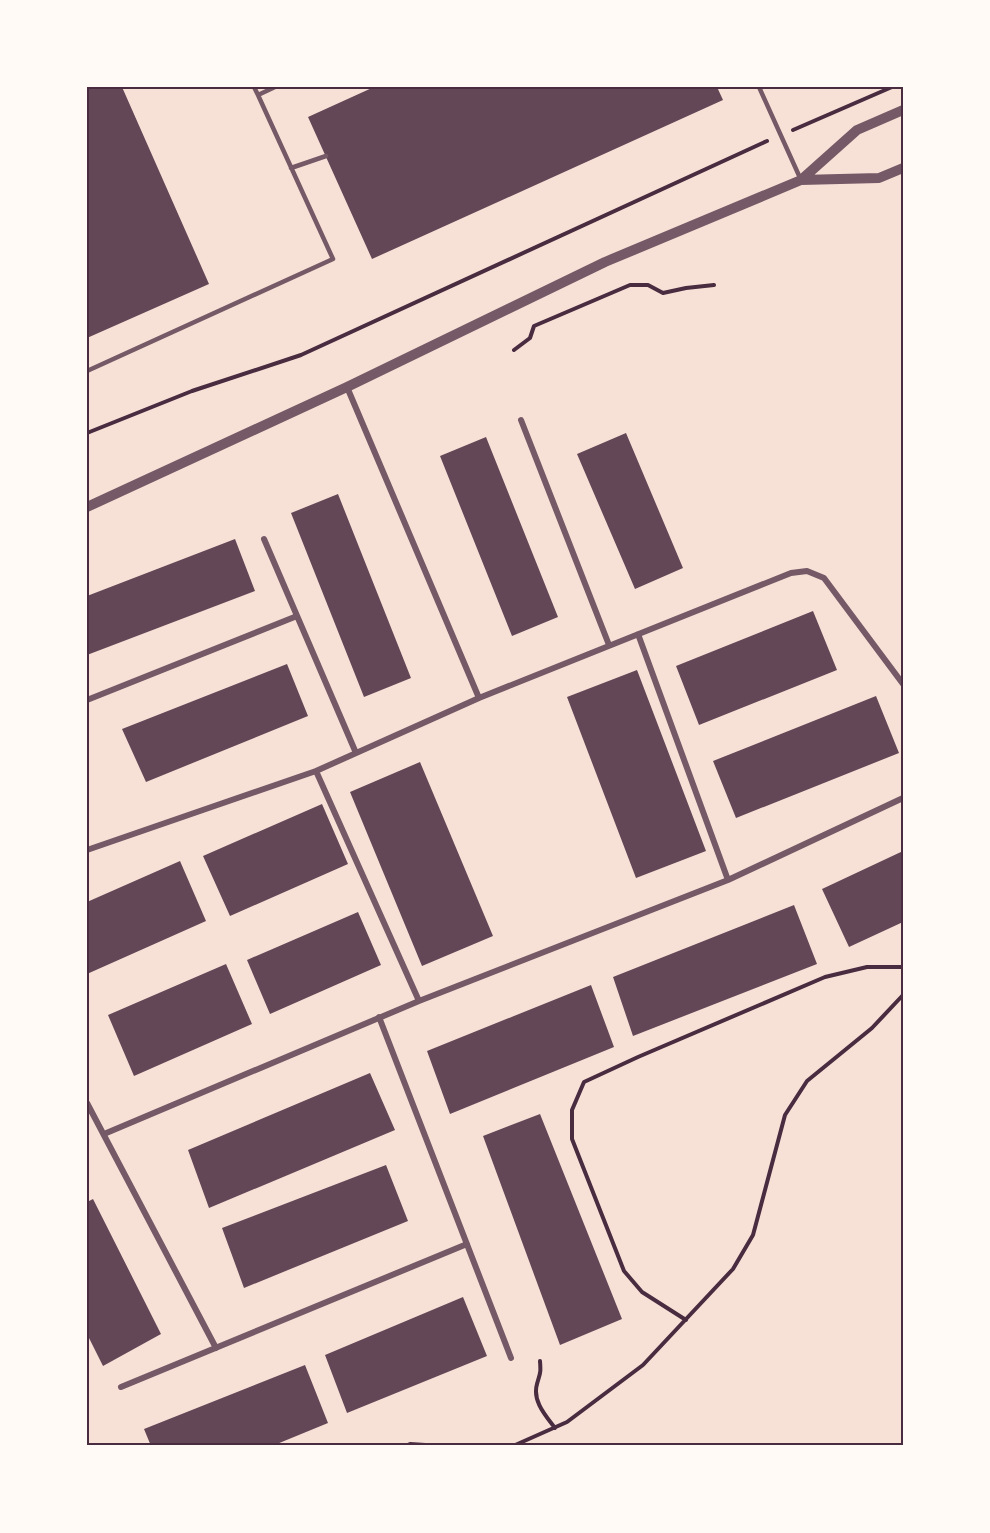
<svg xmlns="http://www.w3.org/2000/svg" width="990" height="1533" viewBox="0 0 990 1533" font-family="'Golos Text',sans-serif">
  <rect width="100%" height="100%" fill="#f7e1d7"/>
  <path fill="#644757" d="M 87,87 L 122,87 L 209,284 L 87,338 Z
    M 374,87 L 717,87 L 723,100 L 372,259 L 308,117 Z
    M 626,433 L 683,568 L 635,589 L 577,454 Z
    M 486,437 L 558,617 L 512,636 L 440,456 Z
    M 338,494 L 411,678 L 364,697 L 291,513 Z
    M 235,539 L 255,591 L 87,655 L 87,596 Z
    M 813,611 L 837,670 L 699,725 L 676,666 Z
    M 287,664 L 308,716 L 146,782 L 122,729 Z
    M 637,670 L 706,851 L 636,878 L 567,697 Z
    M 876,696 L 899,753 L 736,818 L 713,761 Z
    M 420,762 L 493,936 L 422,966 L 350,792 Z
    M 322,804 L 348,864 L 230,916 L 203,856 Z
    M 903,851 L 903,922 L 849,947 L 822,889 Z
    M 180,861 L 206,921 L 87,974 L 87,902 Z
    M 794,905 L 817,964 L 633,1036 L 613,977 Z
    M 358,912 L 381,965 L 270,1014 L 247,960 Z
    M 226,964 L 252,1024 L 134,1076 L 108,1015 Z
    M 591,985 L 614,1047 L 450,1114 L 427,1051 Z
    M 370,1073 L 395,1130 L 209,1208 L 188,1150 Z
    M 540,1114 L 622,1319 L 560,1345 L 483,1136 Z
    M 386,1165 L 408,1221 L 244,1288 L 222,1228 Z
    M 93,1199 L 161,1334 L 103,1366 L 87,1334 L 87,1202 Z
    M 463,1297 L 487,1356 L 347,1413 L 325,1355 Z
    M 305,1365 L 328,1423 L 272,1446 L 151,1446 L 144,1429 Z"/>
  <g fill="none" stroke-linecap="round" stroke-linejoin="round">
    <path stroke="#4a2c40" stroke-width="4" d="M 793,130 L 892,87
      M 514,350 L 530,338 L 534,326 L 630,285 L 648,285 L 663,293 L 686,288 L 714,285
      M 87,433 L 192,391 L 301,355 L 767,141
      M 686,1320 L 642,1292 L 624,1271 L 572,1139 L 572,1110 L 584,1082 L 638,1057 L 825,977 L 867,967 L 903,967
      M 540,1361 C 541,1374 540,1373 537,1384 C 532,1401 546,1416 555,1428
      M 405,1446 L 410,1444 L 441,1446
      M 513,1446 L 567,1422 L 643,1365 L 733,1269 L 753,1235 L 785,1115 L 807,1081 L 872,1028 L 903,995"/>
    <path stroke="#755966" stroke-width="4.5" d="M 254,87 L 258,95 L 275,87
      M 759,87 L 801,180
      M 291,168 L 326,156
      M 87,371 L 333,259 L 258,95"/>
    <path stroke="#755966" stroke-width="6" d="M 347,387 L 479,698
      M 521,420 L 609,645
      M 264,539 L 356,753
      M 638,634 L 728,880
      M 87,700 L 297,616
      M 316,771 L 419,1001
      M 87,850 L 316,771 L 479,698 L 791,573 L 807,571 L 824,578 L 903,684
      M 379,1017 L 511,1358
      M 87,1103 L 216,1348
      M 104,1134 L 419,1001 L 728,880 L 903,798
      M 121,1387 L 467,1244"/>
    <path stroke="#755966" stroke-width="10" d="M 801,180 L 879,178 L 903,168
      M 87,507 L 347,387 L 605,262 L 801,180 L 857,130 L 903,110"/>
  </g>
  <rect width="990" height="1533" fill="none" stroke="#fffaf5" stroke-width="177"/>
  <rect x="88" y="88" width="814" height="1356" fill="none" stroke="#4a2c40" stroke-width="2"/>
</svg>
